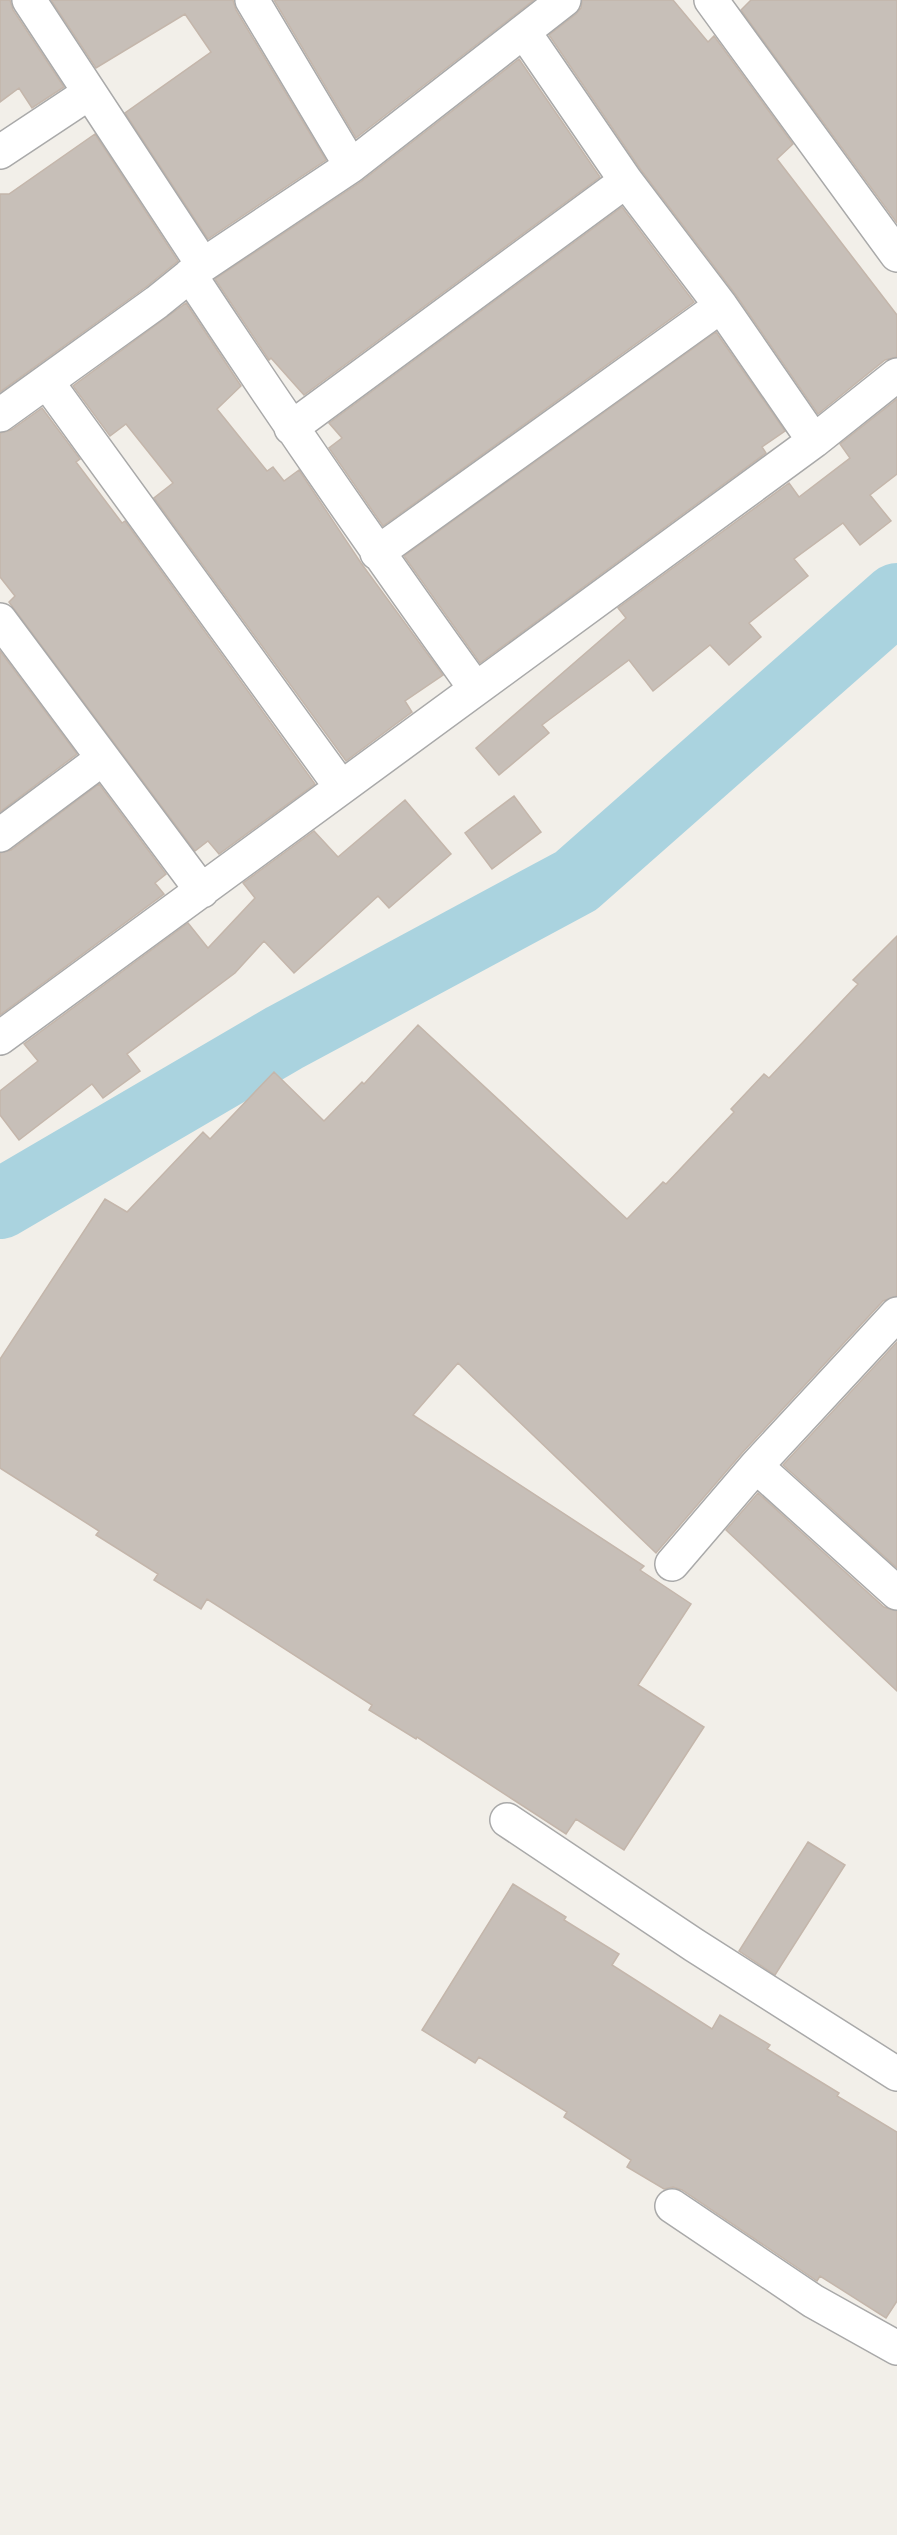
<svg xmlns="http://www.w3.org/2000/svg" width="897" height="2535" viewBox="0 0 897 2535" font-family="'Alegreya Sans',sans-serif">
  <rect width="100%" height="100%" fill="#f2efe9"/>
  <g fill="none" stroke-linecap="round" stroke-linejoin="round">
    <path stroke="#aad3df" stroke-width="70" d="M 0,1204 L 284,1038 L 576,881 L 897,598"/>
  </g>
  <path fill="#c7bfb8" stroke="#c4b6ab" stroke-width="1.5" d="M 0,0 L 10,0 L 13,10 L 64,87 L 32,108 L 19,88 L 0,102 Z
    M 51,0 L 233,0 L 236,10 L 326,160 L 208,239 L 125,113 L 211,52 L 185,14 L 96,68 Z
    M 274,0 L 534,0 L 356,138 Z
    M 582,0 L 673,0 L 708,42 L 714,36 L 793,144 L 777,159 L 897,315 L 897,357 L 885,360 L 818,414 L 736,295 L 641,170 L 549,35 L 576,14 L 581,8 Z
    M 751,0 L 897,0 L 897,223 L 741,10 Z
    M 519,59 L 600,177 L 304,395 L 271,358 L 269,360 L 215,279 L 362,181 Z
    M 95,134 L 178,261 L 146,287 L 0,392 L 0,194 L 9,194 Z
    M 622,207 L 694,302 L 383,526 L 329,448 L 342,438 L 329,423 Z
    M 186,303 L 241,386 L 217,409 L 267,471 L 273,467 L 284,481 L 299,470 L 361,563 L 443,675 L 405,701 L 412,712 L 346,761 L 154,498 L 173,483 L 126,424 L 110,436 L 73,386 Z
    M 716,332 L 785,431 L 762,447 L 766,453 L 480,663 L 404,556 Z
    M 897,399 L 897,474 L 870,495 L 891,521 L 860,545 L 843,523 L 794,559 L 808,576 L 749,623 L 761,637 L 729,665 L 710,645 L 653,691 L 629,660 L 542,725 L 549,733 L 499,775 L 476,748 L 626,618 L 618,608 L 789,483 L 799,497 L 850,458 L 840,444 Z
    M 42,408 L 80,459 L 76,462 L 122,523 L 125,521 L 315,784 L 219,854 L 208,841 L 195,851 L 9,602 L 15,596 L 0,577 L 0,433 L 11,430 Z
    M 0,651 L 77,754 L 0,812 Z
    M 99,784 L 166,874 L 155,883 L 164,894 L 0,1015 L 0,853 L 11,850 Z
    M 514,796 L 541,832 L 492,869 L 465,833 Z
    M 405,800 L 451,854 L 389,908 L 378,896 L 294,973 L 264,941 L 235,973 L 127,1054 L 140,1071 L 103,1098 L 92,1084 L 19,1140 L 0,1115 L 0,1091 L 38,1061 L 24,1044 L 188,923 L 208,948 L 255,898 L 243,883 L 314,831 L 338,857 Z
    M 897,936 L 897,1296 L 883,1301 L 742,1453 L 656,1553 L 458,1363 L 413,1415 L 644,1566 L 640,1570 L 691,1604 L 638,1685 L 704,1727 L 624,1850 L 576,1819 L 566,1834 L 417,1737 L 416,1739 L 369,1710 L 372,1705 L 207,1599 L 201,1609 L 154,1580 L 158,1574 L 96,1535 L 99,1531 L 0,1468 L 0,1359 L 105,1199 L 127,1212 L 203,1132 L 210,1139 L 274,1072 L 324,1121 L 362,1082 L 364,1084 L 418,1025 L 627,1219 L 663,1182 L 666,1184 L 734,1112 L 731,1109 L 764,1074 L 769,1078 L 858,984 L 853,980 Z
    M 897,1342 L 897,1568 L 783,1465 Z
    M 758,1493 L 884,1607 L 897,1611 L 897,1691 L 726,1530 Z
    M 808,1842 L 845,1865 L 775,1975 L 739,1951 Z
    M 513,1884 L 566,1917 L 564,1920 L 619,1954 L 612,1965 L 712,2029 L 720,2015 L 770,2045 L 767,2049 L 839,2093 L 837,2096 L 897,2132 L 897,2301 L 886,2318 L 820,2276 L 817,2281 L 682,2190 L 673,2187 L 664,2189 L 627,2167 L 631,2160 L 564,2117 L 567,2112 L 479,2057 L 475,2063 L 422,2030 Z"/>
  <g fill="none" stroke-linecap="round" stroke-linejoin="round">
    <g stroke="#a9a9a9" stroke-width="36">
      <path id="minor" d="M 29,0 L 203,265
        M 252,0 L 351,166
        M 711,0 L 897,255
        M 524,32 L 626,181 L 721,306 L 814,441
        M 0,152 L 89,93
        M 190,275 C 282,415 377,552 475,688
        M 47,382 L 341,787
        M 0,415 L 157,302 L 203,265 L 351,166 L 564,0
        M 291,428 L 626,181
        M 377,553 L 721,306
        M 0,620 L 202,891
        M 0,835 L 102,759
        M 0,1038 L 814,441 L 897,375
        M 756,1466 L 897,1593
        M 672,1564 L 756,1466 L 897,1314
        M 507,1820 L 694,1945 L 897,2074
        M 672,2206 L 813,2301 L 897,2348"/>
    </g>
    <use href="#minor" stroke="#fff" stroke-width="33"/>
  </g>
</svg>
